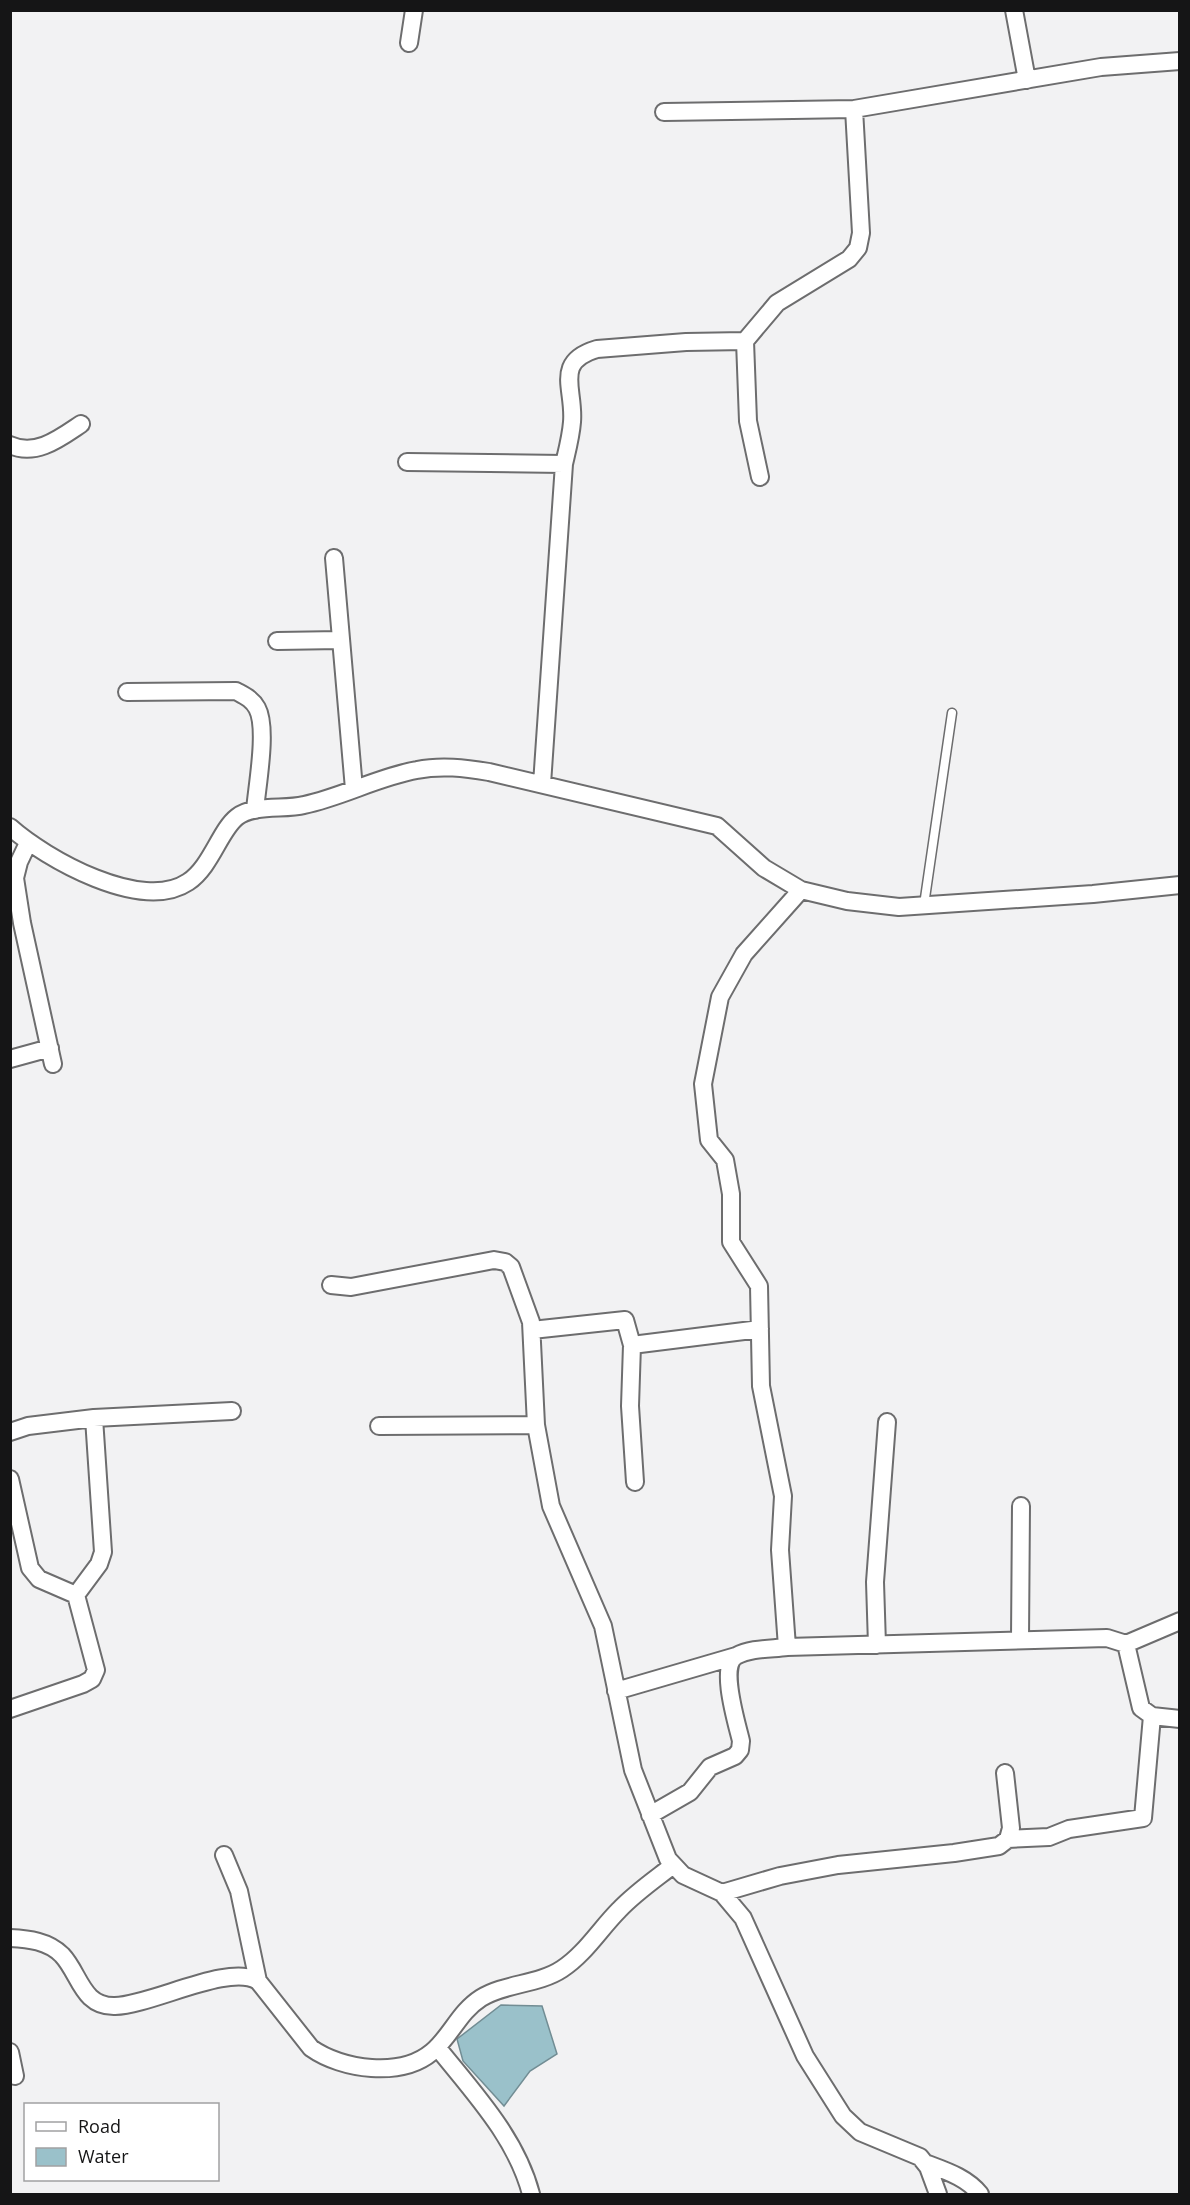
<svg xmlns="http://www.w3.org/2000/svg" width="1190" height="2205" viewBox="0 0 1190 2205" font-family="'Open Sans',sans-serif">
  <rect width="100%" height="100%" fill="#f2f2f3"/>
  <path fill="#9ac1ca" stroke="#728d94" stroke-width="1.5" d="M 501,2005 L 542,2006 L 557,2054 L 530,2071 L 504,2106 L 463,2061 L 457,2039 Z"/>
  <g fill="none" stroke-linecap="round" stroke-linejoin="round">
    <g stroke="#6d6d6e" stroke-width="11">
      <path id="service" d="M 924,905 L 952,713"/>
    </g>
    <g stroke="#6d6d6e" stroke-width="20">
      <path id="minor" d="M 1014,10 L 1027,80
        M 409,43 L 414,10
        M 664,112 L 854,109 L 1101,67 L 1180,61
        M 745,341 L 748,421 L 760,477
        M 10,445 C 36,457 60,438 81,424
        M 407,462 L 564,464
        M 334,558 L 354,789
        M 277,641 L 340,640
        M 127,692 L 236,691 C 245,696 252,699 257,708 C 268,728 257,786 255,810
        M 542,784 L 564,464 C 567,451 571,436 572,422 C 575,389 553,362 597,349 L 686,342 L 745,341 L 777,303 L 849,259 L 858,248 L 861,233 L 854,109
        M 10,827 C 46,859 142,913 188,882 C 211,867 220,830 237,817 C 254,804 284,810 304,805 C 342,797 378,777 417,770 C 441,765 465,768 489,772 L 717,826 L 764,868 L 801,890 L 847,901 L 899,907 L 1093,894 L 1180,885
        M 28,843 L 19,862 L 15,878 L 22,923 L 53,1064
        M 10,1059 L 50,1048
        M 331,1285 L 351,1287 L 494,1260 L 505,1262 L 511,1267 L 531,1322 L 536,1425 L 551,1506 L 603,1626 L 633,1770 L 668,1859 L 683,1875 L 722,1893 L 743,1918 L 805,2056 L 843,2116 L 860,2132 L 920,2157 L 928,2167 L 938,2194
        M 532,1330 L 625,1320 L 632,1345
        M 379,1426 L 536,1425
        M 10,1432 L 28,1426 L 94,1418 L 232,1411
        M 10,1479 L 30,1568 L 39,1579 L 76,1595 L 96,1670 L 92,1679 L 83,1684 L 10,1709
        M 635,1482 L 630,1406 L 632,1345 L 760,1329
        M 76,1595 L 99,1564 L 103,1552 L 94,1418
        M 1020,1640 L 1021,1506
        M 1126,1644 L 1180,1621
        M 877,1645 L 875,1582 L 887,1422
        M 787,1647 L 780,1550 L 783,1496 L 761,1386 L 759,1286 L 731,1242 L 731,1194 L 725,1160 L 709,1140 L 703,1084 L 720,997 L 744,954 L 801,890
        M 616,1691 L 736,1656
        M 650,1815 L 690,1792 L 710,1767 L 735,1756 L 740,1750 L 741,1741 C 737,1724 719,1666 736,1656 C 751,1648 771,1649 787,1647 L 1107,1638 L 1126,1644 L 1141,1708 L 1152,1716 L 1180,1719
        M 1008,1839 L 1049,1837 L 1069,1829 L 1143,1818 L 1152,1716
        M 224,1855 L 239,1891 L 258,1981
        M 722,1893 L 780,1876 L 838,1865 L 954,1853 L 999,1846 L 1008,1839 L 1011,1828 L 1005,1773
        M 10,1938 C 29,1939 48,1941 62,1955 C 80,1974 82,2007 115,2006 C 152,2005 229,1963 258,1981 L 311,2048 C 342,2070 401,2078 432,2052 C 451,2036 459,2012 481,1998 C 505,1983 538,1985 562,1969 C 585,1954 600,1929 619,1910 C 635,1893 654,1880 672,1866
        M 437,2047 C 473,2092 516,2137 531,2194
        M 10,2052 L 15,2076
        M 925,2163 C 946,2171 966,2177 980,2194"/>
    </g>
    <use href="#service" stroke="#fff" stroke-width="8"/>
    <use href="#minor" stroke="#fff" stroke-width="16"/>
  </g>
  <rect width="1190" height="2205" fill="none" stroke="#151516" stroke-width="24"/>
  <rect x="24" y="2103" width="195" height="78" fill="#ffffff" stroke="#a1a1a2" stroke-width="1.5"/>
  <rect x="36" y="2122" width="30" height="9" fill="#ffffff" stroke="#a1a1a2" stroke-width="1.5"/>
  <text x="78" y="2133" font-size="18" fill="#151516">Road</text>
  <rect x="36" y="2148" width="30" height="18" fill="#9ac1ca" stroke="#a1a1a2" stroke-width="1.5"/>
  <text x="78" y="2163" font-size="18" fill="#151516">Water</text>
</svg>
